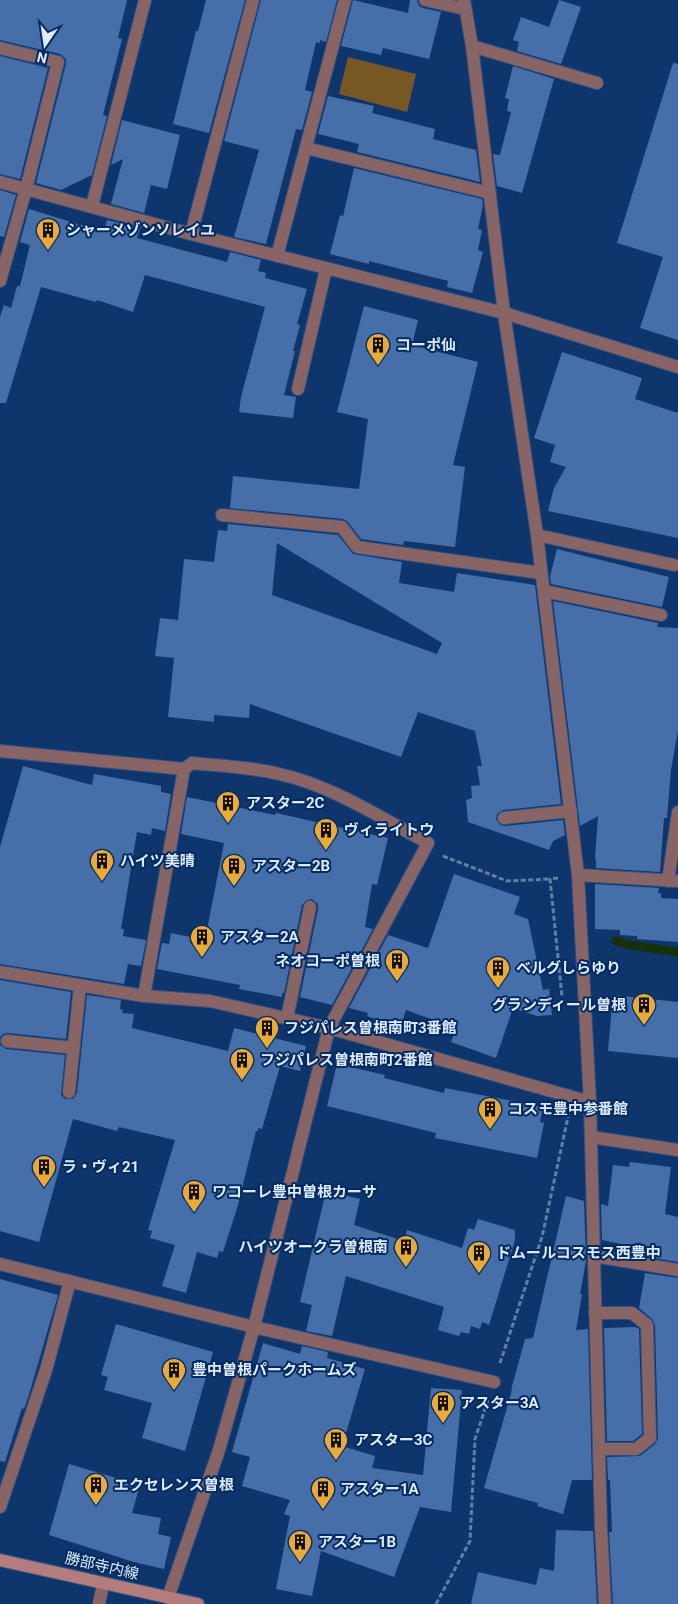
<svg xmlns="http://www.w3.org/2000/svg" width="678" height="1604" viewBox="0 0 678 1604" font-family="Roboto,'Noto Sans JP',sans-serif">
  <rect width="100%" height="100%" fill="#0f366c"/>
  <path fill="#775824" d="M 348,57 L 416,74 L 407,112 L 339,94 Z"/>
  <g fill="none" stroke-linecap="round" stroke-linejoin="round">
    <path stroke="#17300d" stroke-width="9" d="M 616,941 L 630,945 L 678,952"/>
  </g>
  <path fill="#466ea9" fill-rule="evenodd" d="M 0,0 L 127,0 L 118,38 L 122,39 L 103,115 L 107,116 L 92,175 L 61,190 L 36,183 L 66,64 L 66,59 L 60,54 L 0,40 Z
    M 206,0 L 245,0 L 209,133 L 173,124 L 196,31 L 198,31 Z
    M 261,0 L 337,0 L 326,42 L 320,40 L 320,43 L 316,42 L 305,90 L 312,92 L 302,130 L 296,129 L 266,244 L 234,237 L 259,150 L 224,141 Z
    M 353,0 L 408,13 L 410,0 L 417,0 L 419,6 L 423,8 L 441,12 L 429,59 L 383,48 L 381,55 L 341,46 Z
    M 559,0 L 581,7 L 561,64 L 517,51 L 519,42 L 513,40 L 521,17 L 549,27 Z
    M 0,56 L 48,68 L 20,179 L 0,174 Z
    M 673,63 L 678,64 L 678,340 L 640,328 L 663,257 L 617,243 Z
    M 513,66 L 554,79 L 522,193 L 497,186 L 493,154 L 500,155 L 511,112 L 507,111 L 509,99 L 505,98 Z
    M 328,96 L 374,106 L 372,113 L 435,129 L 433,139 L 476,150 L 480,182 L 357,152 L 359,144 L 318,134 Z
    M 122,120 L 180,135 L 167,189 L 151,185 L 144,213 L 111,204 L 123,159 L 111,165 Z
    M 354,168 L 482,199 L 483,205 L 478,229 L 482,230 L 478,250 L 483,252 L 472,293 L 447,287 L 448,281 L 369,261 L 369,264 L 330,254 L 340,215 L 343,216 Z
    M 0,190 L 16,195 L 4,237 L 0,236 Z
    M 29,209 L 104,232 L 107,220 L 140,228 L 137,238 L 227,262 L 230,252 L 261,260 L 258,271 L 266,273 L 265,278 L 307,289 L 297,324 L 300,325 L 293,351 L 295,351 L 284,395 L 296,397 L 293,418 L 239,412 L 241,397 L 265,307 L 145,275 L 133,312 L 97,300 L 96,302 L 41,287 L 6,403 L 0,403 L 0,317 L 4,305 L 11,308 L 17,286 L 20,286 L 30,245 L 20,242 Z
    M 364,306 L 418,320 L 412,345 L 478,362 L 453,465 L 465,467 L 455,547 L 404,541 L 403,545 L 361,539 L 348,522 L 343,519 L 230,508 L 233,476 L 359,489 L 368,419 L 337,412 Z
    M 562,352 L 642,378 L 635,399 L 678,413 L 678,538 L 548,511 L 554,488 L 566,467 L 550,462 L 555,445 L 534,438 Z
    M 228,524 L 338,535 L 353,554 L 402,562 L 399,583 L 454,592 L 457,573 L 535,585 L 561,804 L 503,810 L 497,814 L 496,819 L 500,825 L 505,826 L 563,820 L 565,835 L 553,841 L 549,850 L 468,822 L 466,800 L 472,798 L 471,786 L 480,785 L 477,766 L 482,766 L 475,731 L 418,712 L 401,757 L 250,704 L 249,718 L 214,715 L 214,722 L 168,717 L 174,658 L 155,656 L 160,618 L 178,620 L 184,559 L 214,562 L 218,530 L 227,531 ZM 277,543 L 442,643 L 437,654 L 272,595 Z
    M 557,549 L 669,577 L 662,607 L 551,584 L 550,576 Z
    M 553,601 L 658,623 L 657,627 L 678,628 L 678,730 L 671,770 L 667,818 L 664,818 L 660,872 L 596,868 L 596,859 L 595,859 L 598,816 L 580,826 Z
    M 23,766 L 92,785 L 94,774 L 161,786 L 161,792 L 171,794 L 165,831 L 152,828 L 151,835 L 137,832 L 121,929 L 124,929 L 123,936 L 146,940 L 141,966 L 128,964 L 124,984 L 0,964 L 0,847 Z
    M 187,797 L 275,815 L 276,813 L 388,838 L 377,885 L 372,884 L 365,927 L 373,929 L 332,1005 L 300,997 L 318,909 L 318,904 L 312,899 L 307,900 L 302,905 L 284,993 L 282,993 L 282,997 L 239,989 L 240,985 L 157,969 L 162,943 L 169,944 L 171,933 L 205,940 L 224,843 L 181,834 Z
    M 454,874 L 520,897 L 514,914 L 528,919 L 543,990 L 549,989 L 552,1015 L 537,1016 L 513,1008 L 496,1058 L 451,1042 L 456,1028 L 406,1010 L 400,1028 L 367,1016 L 368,1013 L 349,1008 L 388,935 L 428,948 Z
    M 595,884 L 659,888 L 658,893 L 661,893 L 661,898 L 678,899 L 678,942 L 637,939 L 637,936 L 620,935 L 620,930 L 595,929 Z
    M 0,980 L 71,992 L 66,1039 L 8,1033 L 3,1034 L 0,1037 Z
    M 87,995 L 121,1000 L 120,1009 L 123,1010 L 122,1013 L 134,1014 L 132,1028 L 228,1051 L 234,1028 L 306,1046 L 300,1071 L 280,1066 L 262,1129 L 258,1128 L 258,1131 L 256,1131 L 238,1205 L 223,1252 L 219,1251 L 217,1258 L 197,1252 L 186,1293 L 162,1286 L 175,1245 L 150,1238 L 152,1231 L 148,1230 L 175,1140 L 119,1127 L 117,1131 L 73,1119 L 39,1242 L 0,1231 L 0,1045 L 6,1049 L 65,1055 L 61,1095 L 65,1099 L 73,1099 L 77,1093 Z
    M 613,995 L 678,1002 L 678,1058 L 608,1051 Z
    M 337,1064 L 385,1075 L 384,1078 L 444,1093 L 445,1088 L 543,1107 L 540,1122 L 544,1123 L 537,1158 L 435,1138 L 436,1133 L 327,1106 Z
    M 630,1162 L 671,1167 L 665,1214 L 678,1217 L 678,1262 L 648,1257 L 649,1250 L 602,1240 L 601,1204 L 608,1206 L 613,1165 L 629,1167 Z
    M 326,1191 L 360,1199 L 354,1225 L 404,1241 L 407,1230 L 462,1248 L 468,1228 L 474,1230 L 478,1219 L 515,1230 L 515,1240 L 489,1325 L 482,1322 L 480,1329 L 471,1326 L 469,1334 L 461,1332 L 459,1336 L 438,1330 L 444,1307 L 346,1276 L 332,1336 L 306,1331 L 312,1305 L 300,1302 Z
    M 566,1196 L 584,1201 L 586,1261 L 580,1294 L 582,1294 L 576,1330 L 588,1329 L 592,1480 L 572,1480 L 563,1514 L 537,1506 L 538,1503 L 484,1488 L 512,1390 L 511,1390 L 525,1339 L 533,1338 Z
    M 645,1273 L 678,1278 L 678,1604 L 613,1604 L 609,1532 L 612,1532 L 610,1480 L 608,1480 L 607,1457 L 640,1456 L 655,1444 L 658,1438 L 655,1325 L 652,1319 L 639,1308 Z
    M 0,1279 L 58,1295 L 28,1398 L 24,1409 L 22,1408 L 5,1462 L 0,1461 Z
    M 116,1324 L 213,1352 L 185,1451 L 142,1438 L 152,1403 L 104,1390 L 108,1377 L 101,1375 Z
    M 635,1327 L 639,1329 L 642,1434 L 633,1441 L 607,1441 L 604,1328 Z
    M 263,1343 L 300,1354 L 302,1346 L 328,1352 L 327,1358 L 365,1369 L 342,1446 L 375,1456 L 372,1468 L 423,1475 L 431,1388 L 462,1390 L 451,1512 L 420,1507 L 394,1577 L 321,1551 L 312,1596 L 276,1589 L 290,1516 L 284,1514 L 290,1500 L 242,1486 L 250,1457 L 232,1452 Z
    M 69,1464 L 140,1485 L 132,1513 L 161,1518 L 158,1534 L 171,1537 L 164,1569 L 134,1562 L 49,1535 Z
    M 556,1530 L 593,1531 L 597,1604 L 471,1604 L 478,1572 L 536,1585 L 540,1568 L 554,1571 Z"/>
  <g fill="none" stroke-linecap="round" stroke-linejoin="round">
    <g stroke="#305383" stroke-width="14">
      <path id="lane" d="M 472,46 L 597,83
        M 298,389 L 326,269
        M 222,515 L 342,527 L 357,547 L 541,573
        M 544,591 L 661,615
        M 504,818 L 571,811
        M 287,1018 L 310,907
        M 7,1041 L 74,1048
        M 69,1092 L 80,986
        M 591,1137 L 678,1150
        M 595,1313 L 632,1313 L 647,1325 L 650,1438 L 636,1449 L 599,1449
        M 0,1507 L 46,1370 L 70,1281"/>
    </g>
    <g stroke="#305383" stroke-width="14">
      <path id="street" d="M 425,0 L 465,9
        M 464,0 L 472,46 L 504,313 L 537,535 L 578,875 L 590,1102 L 601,1528 L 605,1604
        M 0,48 L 58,62 L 26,189 L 0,281
        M 306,148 L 490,193
        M 0,182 L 191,234 L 504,313 L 678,367
        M 92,206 L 145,0
        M 191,234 L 253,0
        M 277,256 L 345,0
        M 537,535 L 674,565
        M 0,751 L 184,769
        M 578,875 L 678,881
        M 668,881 L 678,812
        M 0,972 L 144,996 L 210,1001 L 329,1028 L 590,1102
        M 144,996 L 184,769 L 192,763 C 221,766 251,767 279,774 C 331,785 381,818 428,843 L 329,1028 L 254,1327 L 219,1450 L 168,1598
        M 594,1256 L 678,1270
        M 0,1264 L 254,1327 L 494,1382
        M 99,1604 L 103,1584"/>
    </g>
    <g stroke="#305383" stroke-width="14">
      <path id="secondary" d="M 0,1560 L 198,1604"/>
    </g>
    <path stroke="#637fa7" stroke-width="3" stroke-dasharray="5 2.5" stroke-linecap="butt" d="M 443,856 L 507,881 L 550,879
      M 558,878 L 550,879 L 562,997
      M 500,1363 L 542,1237 L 568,1117
      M 436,1604 L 470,1541 L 475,1439 L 488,1400"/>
    <use href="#lane" stroke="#886464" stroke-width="12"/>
    <use href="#street" stroke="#886464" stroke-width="12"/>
    <use href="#secondary" stroke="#b37c7d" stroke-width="12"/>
  </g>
  <defs>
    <g id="building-pin" transform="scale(1.25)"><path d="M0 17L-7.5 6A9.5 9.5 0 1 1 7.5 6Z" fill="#eaaa38" stroke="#042b60"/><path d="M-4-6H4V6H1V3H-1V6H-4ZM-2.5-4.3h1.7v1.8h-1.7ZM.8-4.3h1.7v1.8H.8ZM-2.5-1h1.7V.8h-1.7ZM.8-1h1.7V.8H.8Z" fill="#111"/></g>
  </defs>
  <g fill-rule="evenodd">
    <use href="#building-pin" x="48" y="230"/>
    <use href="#building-pin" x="378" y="345"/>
    <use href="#building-pin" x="228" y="803"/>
    <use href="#building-pin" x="326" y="830"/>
    <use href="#building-pin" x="102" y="861"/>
    <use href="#building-pin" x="234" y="866"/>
    <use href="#building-pin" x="202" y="937"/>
    <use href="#building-pin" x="397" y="961"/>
    <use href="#building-pin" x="498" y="968"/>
    <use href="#building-pin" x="644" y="1005"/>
    <use href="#building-pin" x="267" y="1028"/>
    <use href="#building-pin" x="242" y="1060"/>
    <use href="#building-pin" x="490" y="1109"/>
    <use href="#building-pin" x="44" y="1167"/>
    <use href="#building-pin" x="194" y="1192"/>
    <use href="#building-pin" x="406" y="1247"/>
    <use href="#building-pin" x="479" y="1253"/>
    <use href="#building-pin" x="174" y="1370"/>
    <use href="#building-pin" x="443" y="1403"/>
    <use href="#building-pin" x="336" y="1440"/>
    <use href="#building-pin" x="96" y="1485"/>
    <use href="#building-pin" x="323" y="1489"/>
    <use href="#building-pin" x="300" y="1542"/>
  </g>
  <g text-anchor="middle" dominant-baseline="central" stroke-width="4" stroke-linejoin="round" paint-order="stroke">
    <g font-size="15" font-weight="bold" fill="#dceafe" stroke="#042b60" text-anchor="start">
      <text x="66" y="230">シャーメゾンソレイユ</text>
      <text x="396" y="345">コーポ仙</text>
      <text x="246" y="803">アスター2C</text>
      <text x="344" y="830">ヴィライトウ</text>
      <text x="120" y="861">ハイツ美晴</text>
      <text x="252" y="866">アスター2B</text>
      <text x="220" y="937">アスター2A</text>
      <text x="380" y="961" text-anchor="end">ネオコーポ曽根</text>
      <text x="516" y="968">ベルグしらゆり</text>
      <text x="626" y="1005" text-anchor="end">グランディール曽根</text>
      <text x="284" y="1028">フジパレス曽根南町3番館</text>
      <text x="260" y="1060">フジパレス曽根南町2番館</text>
      <text x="508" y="1109">コスモ豊中参番館</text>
      <text x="62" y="1167">ラ・ヴィ21</text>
      <text x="212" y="1192">ワコーレ豊中曽根カーサ</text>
      <text x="388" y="1247" text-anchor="end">ハイツオークラ曽根南</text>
      <text x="496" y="1253">ドムールコスモス西豊中</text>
      <text x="192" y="1370">豊中曽根パークホームズ</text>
      <text x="460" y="1403">アスター3A</text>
      <text x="354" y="1440">アスター3C</text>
      <text x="114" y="1485">エクセレンス曽根</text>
      <text x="340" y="1489">アスター1A</text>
      <text x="318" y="1542">アスター1B</text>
    </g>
    <g font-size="15" fill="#dceafe" stroke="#042b60">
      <text transform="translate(102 1566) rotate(13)">勝部寺内線</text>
    </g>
  </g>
  <g transform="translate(45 45) rotate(193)" stroke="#042b60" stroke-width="4" paint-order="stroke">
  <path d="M0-4L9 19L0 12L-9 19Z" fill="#dceafe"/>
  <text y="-8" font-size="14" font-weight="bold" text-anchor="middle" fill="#dceafe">N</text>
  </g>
</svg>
